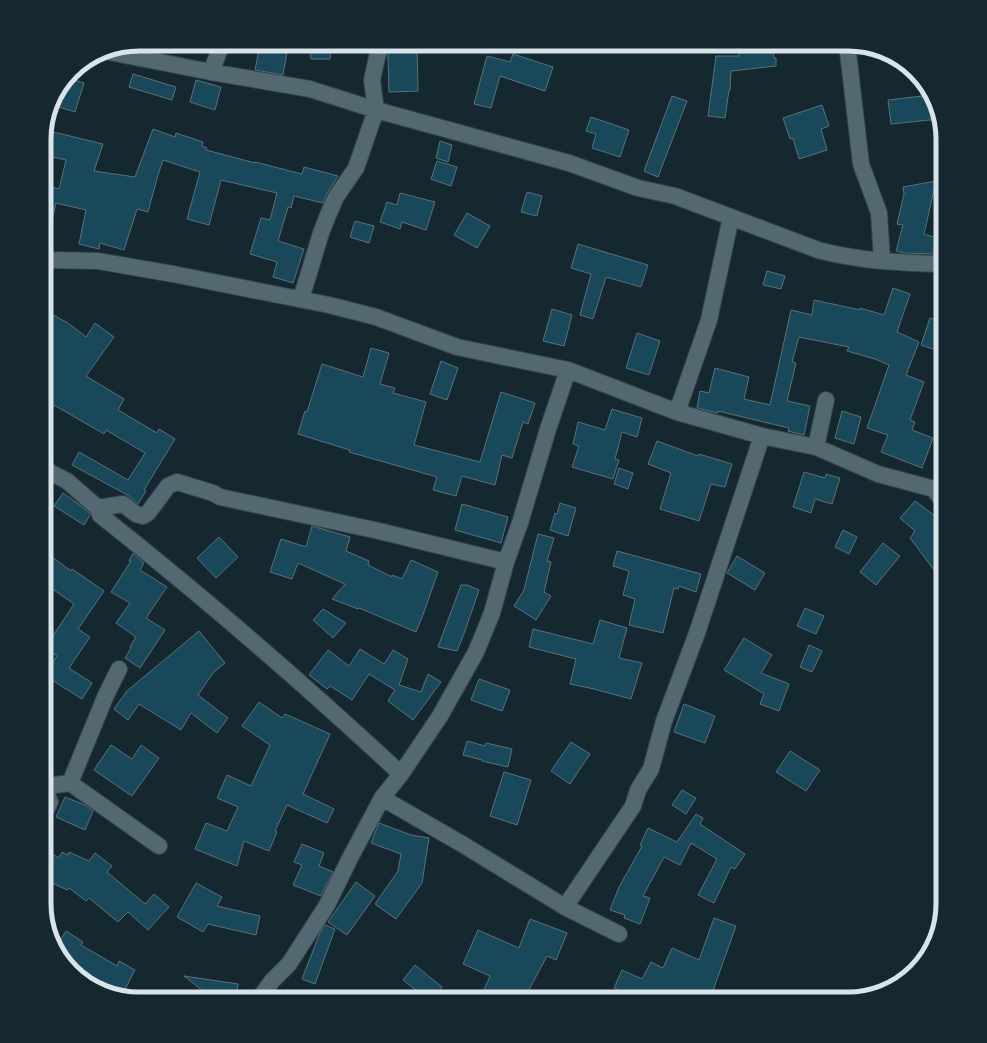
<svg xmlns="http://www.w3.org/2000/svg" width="987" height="1043" viewBox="0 0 987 1043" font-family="'Sofia Sans Condensed',sans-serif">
  <rect width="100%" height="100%" fill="#152830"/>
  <path fill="#184859" stroke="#5b717a" d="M 260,44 L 273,44 L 288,47 L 283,75 L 255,70 Z
    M 310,44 L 331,44 L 330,59 L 311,59 Z
    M 391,44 L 417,44 L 418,91 L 389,92 L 388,55 Z
    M 758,51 L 758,52 L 773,51 L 774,58 L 776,58 L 776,66 L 731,71 L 730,90 L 729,90 L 725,118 L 708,116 L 716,56 L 739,56 L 739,53 Z
    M 513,54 L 553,67 L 545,91 L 500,76 L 491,108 L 474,104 L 487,56 L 510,62 Z
    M 133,74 L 176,87 L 172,100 L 129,87 Z
    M 68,78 L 84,83 L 75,112 L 52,105 L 54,97 Z
    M 196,80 L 221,87 L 215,110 L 190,102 Z
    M 931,95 L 936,103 L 939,119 L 891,124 L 888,100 Z
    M 672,96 L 687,101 L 658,177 L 644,171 Z
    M 822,105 L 829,126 L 821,129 L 827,150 L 799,159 L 793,138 L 790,139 L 783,118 Z
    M 591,117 L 629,130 L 620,157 L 592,148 L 596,134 L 586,131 Z
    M 153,129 L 175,137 L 176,133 L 203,142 L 202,146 L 207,148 L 206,150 L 255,163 L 255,162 L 302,174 L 304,167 L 338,176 L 327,193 L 323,203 L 294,196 L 291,208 L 288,207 L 278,241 L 304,249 L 293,283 L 273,277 L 277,262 L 250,254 L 261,218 L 270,220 L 277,193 L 221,180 L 209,225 L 187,219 L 200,172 L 163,160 L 158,175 L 148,212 L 137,209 L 124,250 L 100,243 L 99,249 L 79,244 L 86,210 L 56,203 L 50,229 L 44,229 L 44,185 L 59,189 L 66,160 L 44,155 L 45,130 L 103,144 L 94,171 L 135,177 Z
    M 440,141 L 452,145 L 448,162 L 436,158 Z
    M 437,161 L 457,167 L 451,186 L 431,179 Z
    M 936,181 L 924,234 L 937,238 L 933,254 L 905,253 L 896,251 L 903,225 L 897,224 L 904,194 L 903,187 Z
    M 527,192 L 542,196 L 537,216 L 521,212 Z
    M 400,193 L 435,202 L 426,230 L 402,222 L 400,229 L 380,222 L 387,202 L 397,205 Z
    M 467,213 L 490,226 L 477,248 L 454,235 Z
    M 355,221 L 374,226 L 369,243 L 350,237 Z
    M 578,244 L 648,265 L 641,287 L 606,277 L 593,319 L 580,315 L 591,274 L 571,268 Z
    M 767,271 L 785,276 L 781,289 L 763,285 Z
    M 893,288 L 910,294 L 897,332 L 919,342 L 906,375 L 924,382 L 910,420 L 915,422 L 912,430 L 933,438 L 922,468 L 881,452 L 888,435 L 867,428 L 889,365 L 875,359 L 847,351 L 849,347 L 799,337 L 792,362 L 796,363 L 787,401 L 810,406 L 804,435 L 788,431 L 789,428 L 718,411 L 718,413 L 697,408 L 700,391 L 709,393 L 715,368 L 749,377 L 744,399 L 770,405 L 791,310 L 812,315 L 814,300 L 860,310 L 860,308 L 884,315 Z
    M 552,309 L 572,315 L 564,346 L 543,341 Z
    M 44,310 L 68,323 L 86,337 L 95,323 L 114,337 L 86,376 L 124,399 L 118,410 L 157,433 L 159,429 L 175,439 L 144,490 L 146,491 L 138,504 L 129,496 L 72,465 L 79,452 L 128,480 L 145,453 L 106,430 L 104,434 L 54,405 L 44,420 Z
    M 930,318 L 943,322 L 943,330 L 936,350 L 921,345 Z
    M 637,333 L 660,341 L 649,375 L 626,368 Z
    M 371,348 L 389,353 L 380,384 L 395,388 L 393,393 L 426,402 L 414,445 L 480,462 L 501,392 L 535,403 L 528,424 L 523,422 L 512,458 L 502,455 L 495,485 L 462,476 L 456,496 L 433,490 L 437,477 L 349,452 L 350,450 L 298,434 L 305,411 L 307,412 L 322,364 L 363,377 Z
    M 441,361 L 458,368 L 447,400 L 430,394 Z
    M 612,409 L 642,418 L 637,437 L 622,432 L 615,459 L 619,460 L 613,479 L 572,467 L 579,446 L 573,444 L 578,422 L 605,430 Z
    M 842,411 L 861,417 L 854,444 L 835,438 Z
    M 657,441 L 698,456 L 699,454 L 732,464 L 725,487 L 711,484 L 699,521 L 660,509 L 671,473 L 648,464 Z
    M 619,468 L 633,473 L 628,489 L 614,484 Z
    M 804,472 L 825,478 L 826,474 L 840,478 L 832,504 L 815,499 L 811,513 L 793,507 Z
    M 63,493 L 77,503 L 90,513 L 90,515 L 84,525 L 54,506 Z
    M 915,501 L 943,522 L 943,582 L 910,538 L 915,531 L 900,518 Z
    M 560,503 L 576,508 L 568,536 L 550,530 L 555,513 L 557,514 Z
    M 462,504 L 508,517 L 501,543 L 455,530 Z
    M 312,526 L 350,537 L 346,551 L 369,561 L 368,565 L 392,577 L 392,575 L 402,579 L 411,560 L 438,572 L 424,612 L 416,632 L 359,608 L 358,609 L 332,599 L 345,584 L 298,563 L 292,579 L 270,572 L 281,539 L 306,547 Z
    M 843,530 L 857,537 L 849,554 L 835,547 Z
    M 538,534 L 554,538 L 547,561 L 551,562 L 544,592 L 551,596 L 536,620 L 514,606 L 524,590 Z
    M 219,537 L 238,557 L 216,578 L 197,558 Z
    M 883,543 L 900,556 L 876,585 L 860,572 Z
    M 44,551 L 71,571 L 72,569 L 104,591 L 78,629 L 90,637 L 69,668 L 92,683 L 82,699 L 44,675 L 57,656 L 45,648 L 74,604 L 44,583 Z
    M 617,551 L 701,574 L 696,592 L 679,586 L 678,589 L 674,588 L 663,633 L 629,625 L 635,599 L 623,595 L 629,571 L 613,566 Z
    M 133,553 L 144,563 L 140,570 L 167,587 L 146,618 L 165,630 L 140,668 L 125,658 L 131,648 L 130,647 L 136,637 L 116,623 L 130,603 L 111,592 L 131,561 L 129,561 Z
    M 737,556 L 765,573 L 755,590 L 727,573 Z
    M 461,585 L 467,585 L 479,590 L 465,631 L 457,651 L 438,647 Z
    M 805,608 L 824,616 L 816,634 L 797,626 Z
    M 323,609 L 346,623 L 333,638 L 313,620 Z
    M 600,620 L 627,628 L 619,658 L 642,663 L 631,699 L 594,689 L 570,684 L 576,659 L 529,647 L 533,629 L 593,644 Z
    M 199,631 L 225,663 L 213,673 L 198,695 L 228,718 L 217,733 L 191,713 L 181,730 L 139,704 L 128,720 L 114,709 L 127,691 Z
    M 744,638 L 772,655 L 761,673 L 789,684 L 779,711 L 760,704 L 764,694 L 724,670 Z
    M 809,645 L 822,651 L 812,672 L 800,667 Z
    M 360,649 L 384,664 L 393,650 L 408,659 L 399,685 L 421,692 L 428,674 L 441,682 L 413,720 L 388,701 L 395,690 L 369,674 L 352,700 L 330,686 L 327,689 L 309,675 L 328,650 L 349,666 Z
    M 479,679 L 510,690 L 502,711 L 471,700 Z
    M 259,702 L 282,718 L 285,714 L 330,734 L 303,794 L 334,809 L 327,823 L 287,805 L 275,831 L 277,832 L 269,851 L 244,841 L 237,866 L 195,849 L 206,823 L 227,831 L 238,807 L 217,798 L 227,775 L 251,786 L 270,745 L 242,726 Z
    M 684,704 L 715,716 L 705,743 L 674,732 Z
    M 467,741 L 485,746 L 486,743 L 512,749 L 508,767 L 482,761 L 482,760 L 463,755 Z
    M 571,742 L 590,754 L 570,784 L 551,771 Z
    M 111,745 L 132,759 L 141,745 L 159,758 L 132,796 L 94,770 Z
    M 790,751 L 820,770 L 806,791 L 776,772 Z
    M 504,772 L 531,780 L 517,825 L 490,816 Z
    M 682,790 L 696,798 L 686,814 L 672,805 Z
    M 65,797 L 85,805 L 93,811 L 85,830 L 56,817 Z
    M 696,814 L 703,818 L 700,824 L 745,854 L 735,869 L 731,867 L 714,903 L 698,895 L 717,859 L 691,843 L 680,865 L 664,857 L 643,896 L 650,898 L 640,924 L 624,918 L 625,915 L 610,910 L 619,887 L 642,846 L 640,845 L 648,828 L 677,842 Z
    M 379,823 L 411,835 L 429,838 L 422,883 L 396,919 L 375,904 L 398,871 L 401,854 L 371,843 Z
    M 302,844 L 324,853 L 319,866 L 333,872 L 321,896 L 293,885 L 302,865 L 294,862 Z
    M 44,849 L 59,858 L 62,852 L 68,855 L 69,852 L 89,861 L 95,853 L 112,866 L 107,872 L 145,904 L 154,894 L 169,907 L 148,930 L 128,912 L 118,922 L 89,898 L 86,901 L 69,888 L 67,890 L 48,881 L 49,880 L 44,877 Z
    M 356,882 L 375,896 L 347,935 L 328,922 Z
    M 196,883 L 222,897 L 217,906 L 260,916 L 256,935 L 208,924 L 203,932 L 177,917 Z
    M 714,918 L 736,926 L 710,999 L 637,999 L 614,988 L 622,970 L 642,979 L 651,962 L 663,968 L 672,948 L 699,960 Z
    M 530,919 L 567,933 L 556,960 L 547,956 L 524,999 L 480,999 L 490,976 L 463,964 L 478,930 L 519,948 Z
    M 325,925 L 335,929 L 315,984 L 302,979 L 320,933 Z
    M 66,931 L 83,942 L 81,945 L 117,966 L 119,961 L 135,970 L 122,995 L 97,989 L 68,966 L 56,947 Z
    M 415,965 L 442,987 L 433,999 L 427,999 L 403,980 Z
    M 184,976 L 238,984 L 236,999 L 213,999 Z"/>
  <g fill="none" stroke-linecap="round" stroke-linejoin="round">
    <g stroke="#35444a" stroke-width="18">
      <path id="street" d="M 847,44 L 861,164 L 879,213 L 882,261
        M 104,51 L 211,72 L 310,89 L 376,110 L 569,163 L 638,188 L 675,196 L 818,250 C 859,261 901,263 943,264
        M 211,72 L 222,44
        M 44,258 L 52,260 L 98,261 L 173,274 L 329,305 L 376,317 L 457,347 L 568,370 L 677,412 L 762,436 L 816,447 L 878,474 L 934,489 L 943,485
        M 301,299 L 321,233 L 328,215 L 336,197 L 356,168 L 376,110 L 372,80 L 377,57 L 382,44
        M 677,412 L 709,320 L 731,217
        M 816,447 L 826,400
        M 44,469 L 67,481 L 98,508 L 100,515 C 204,597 304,684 401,774
        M 934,489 L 943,502
        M 98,508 L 123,504 L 136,514 L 143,516 L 148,513 L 168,486 L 177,482 L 213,493 L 220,497 L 379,531 L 506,562
        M 70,783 L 106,695 L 119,669
        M 382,798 L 462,844 L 565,907 L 619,934
        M 44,814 L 50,802 L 45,790 L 55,785 L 70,783 L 159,846
        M 565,907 L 633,806 L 638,790 L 651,769 L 664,721 L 697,633 L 762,436
        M 259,999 L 272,981 L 289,964 L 327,905 L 350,858 L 382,798 L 401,774 L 440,716 L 476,652 L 492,613 L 506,562 L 520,523 L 548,429 L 568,370"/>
    </g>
    <use href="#street" stroke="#536871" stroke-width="16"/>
  </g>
  <path d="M0 0H987V1043H0ZM139 51H848A88 88 0 0 1 936 139V904A88 88 0 0 1 848 992H139A88 88 0 0 1 51 904V139A88 88 0 0 1 139 51Z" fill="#152830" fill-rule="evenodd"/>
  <path fill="none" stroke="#d8e4e9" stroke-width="5" d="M139 51H848A88 88 0 0 1 936 139V904A88 88 0 0 1 848 992H139A88 88 0 0 1 51 904V139A88 88 0 0 1 139 51Z"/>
</svg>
